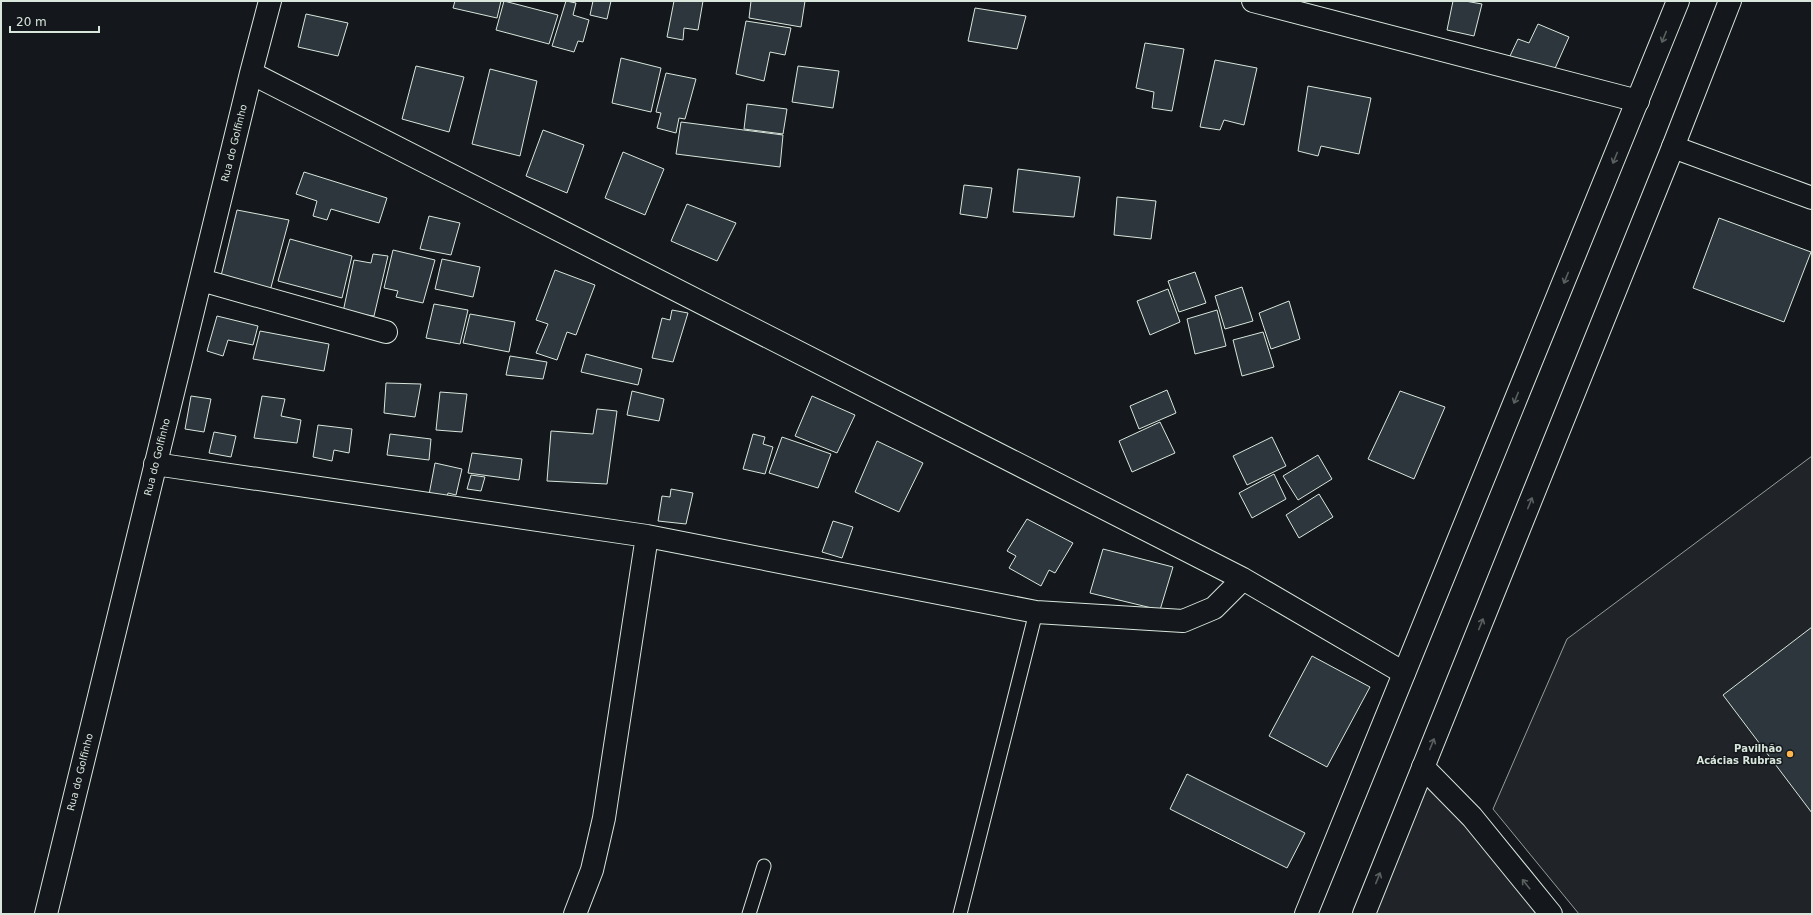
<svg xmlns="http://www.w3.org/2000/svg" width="1813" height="915" viewBox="0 0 1813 915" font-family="'DejaVu Sans',sans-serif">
  <rect width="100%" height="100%" fill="#14181c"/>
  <path fill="#202428" stroke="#939e99" d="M 1812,456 L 1812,914 L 1579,914 L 1493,809 L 1567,639 Z
    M 1423,767 L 1545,914 L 1364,914 Z"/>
  <path fill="#2c363c" stroke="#d8e6dc" d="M 455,1 L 501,1 L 497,18 L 453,8 Z
    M 504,1 L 558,15 L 549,44 L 496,30 Z
    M 566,1 L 576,3 L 573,15 L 589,20 L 583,42 L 578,41 L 574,52 L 552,46 Z
    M 593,1 L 611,1 L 607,19 L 590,15 Z
    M 674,1 L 703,1 L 698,30 L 684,28 L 683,40 L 667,37 Z
    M 751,1 L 805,1 L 801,27 L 749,18 Z
    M 1453,1 L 1465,1 L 1482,4 L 1474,36 L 1447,30 Z
    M 975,8 L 1026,16 L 1017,49 L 968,41 Z
    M 306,14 L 348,23 L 338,56 L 298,47 Z
    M 746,21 L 791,28 L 785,55 L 770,52 L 764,81 L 736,74 Z
    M 1538,24 L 1569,37 L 1553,73 L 1510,56 L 1518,39 L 1529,43 Z
    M 1145,43 L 1184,49 L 1172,111 L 1152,108 L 1154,92 L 1136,88 Z
    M 621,58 L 661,68 L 651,112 L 612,103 Z
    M 1215,60 L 1257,68 L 1244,125 L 1224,120 L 1220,130 L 1200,127 Z
    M 416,66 L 464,77 L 449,132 L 402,119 Z
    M 798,66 L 839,71 L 833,108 L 792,102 Z
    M 490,69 L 537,81 L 520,156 L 472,144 Z
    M 666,73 L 696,79 L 685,119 L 679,118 L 676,133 L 657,128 L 661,113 L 656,112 Z
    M 1308,86 L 1371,98 L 1359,154 L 1321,146 L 1318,156 L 1298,151 Z
    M 747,104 L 787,109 L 783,134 L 744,129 Z
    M 681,122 L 783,135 L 780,167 L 676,154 Z
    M 543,130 L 584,145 L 567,193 L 526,176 Z
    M 623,152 L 664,169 L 645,215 L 605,198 Z
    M 1018,169 L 1080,177 L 1074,217 L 1013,212 Z
    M 304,172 L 387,198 L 379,223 L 331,209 L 327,220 L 313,216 L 317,201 L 296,194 Z
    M 964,185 L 992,188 L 987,218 L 960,214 Z
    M 1117,197 L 1156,201 L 1151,239 L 1114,235 Z
    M 687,204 L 736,223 L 717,261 L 671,241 Z
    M 237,210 L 289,220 L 270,291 L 220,280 Z
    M 429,216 L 460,223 L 451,255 L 420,249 Z
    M 1719,218 L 1811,252 L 1784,322 L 1693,288 Z
    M 290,239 L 352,256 L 342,298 L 278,281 Z
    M 393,250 L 435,260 L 423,303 L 396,297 L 398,291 L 384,288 Z
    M 373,254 L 388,256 L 374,316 L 343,312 L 354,260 L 371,263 Z
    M 442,259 L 480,267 L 473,297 L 435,289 Z
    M 555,270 L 595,285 L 576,335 L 567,332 L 557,360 L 536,353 L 548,324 L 536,320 Z
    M 1195,272 L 1206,303 L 1179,312 L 1168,281 Z
    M 1242,287 L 1253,321 L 1225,329 L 1215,296 Z
    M 1168,289 L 1180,322 L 1150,335 L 1137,301 Z
    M 1289,301 L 1300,339 L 1271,349 L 1259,313 Z
    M 434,304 L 468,310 L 460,344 L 426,338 Z
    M 672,310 L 688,313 L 673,362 L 652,358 L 662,318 L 670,320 Z
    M 1217,310 L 1226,346 L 1195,354 L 1187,319 Z
    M 470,314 L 515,322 L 509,352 L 463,343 Z
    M 217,316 L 258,326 L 253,345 L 228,340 L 223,356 L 207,351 Z
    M 260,331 L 329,344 L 324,371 L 253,359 Z
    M 1263,332 L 1274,367 L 1242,376 L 1233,340 Z
    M 586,354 L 642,369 L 638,385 L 581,372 Z
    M 510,356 L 547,362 L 543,379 L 506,375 Z
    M 386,383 L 421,384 L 415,417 L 384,413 Z
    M 1167,390 L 1176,413 L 1139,429 L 1130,406 Z
    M 632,391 L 664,399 L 659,421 L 627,415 Z
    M 1400,391 L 1445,407 L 1414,479 L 1368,459 Z
    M 440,392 L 467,394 L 462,432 L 436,430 Z
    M 191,396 L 211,399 L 204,432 L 185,429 Z
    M 262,396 L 285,399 L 281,416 L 301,420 L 297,443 L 254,438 Z
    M 812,396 L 855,415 L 837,453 L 795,436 Z
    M 597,409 L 617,411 L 607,484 L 547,481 L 551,431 L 593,434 Z
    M 1160,422 L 1175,453 L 1132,472 L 1119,441 Z
    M 318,425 L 352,429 L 349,453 L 334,450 L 332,461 L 313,457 Z
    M 214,432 L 236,436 L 231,457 L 209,453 Z
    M 390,434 L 431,439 L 429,460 L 387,455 Z
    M 753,434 L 765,437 L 763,444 L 773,447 L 765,474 L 743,469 Z
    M 782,437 L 831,454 L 818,488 L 769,473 Z
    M 1272,437 L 1286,466 L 1247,485 L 1233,456 Z
    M 877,441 L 923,463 L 899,512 L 855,492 Z
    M 472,453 L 522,459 L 519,480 L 468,473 Z
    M 1318,455 L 1332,479 L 1298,500 L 1283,476 Z
    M 435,463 L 462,469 L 456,495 L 448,493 L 445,503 L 428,500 Z
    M 1274,474 L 1286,499 L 1252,518 L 1239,493 Z
    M 471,475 L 485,477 L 481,491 L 467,489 Z
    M 671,489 L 693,493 L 686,524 L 658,521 L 662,496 L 670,497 Z
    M 1319,494 L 1333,517 L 1299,538 L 1286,515 Z
    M 1027,519 L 1073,543 L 1055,573 L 1049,570 L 1041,586 L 1009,568 L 1016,556 L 1007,551 Z
    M 833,521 L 853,527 L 842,558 L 822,552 Z
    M 1103,549 L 1173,567 L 1160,610 L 1090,593 Z
    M 1812,627 L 1812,813 L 1723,695 Z
    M 1312,656 L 1370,687 L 1327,767 L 1269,736 Z
    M 1187,774 L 1305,833 L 1287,868 L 1170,809 Z"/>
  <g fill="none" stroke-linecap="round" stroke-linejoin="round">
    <g stroke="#d8e6dc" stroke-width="15">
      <path id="lane" d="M 749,914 L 764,866
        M 960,914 L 1036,612"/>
    </g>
    <g stroke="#d8e6dc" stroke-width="24">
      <path id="street" d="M 1253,1 L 1638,101
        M 251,73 L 1243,579 L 1404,673
        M 1673,147 L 1812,198
        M 201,280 L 386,332
        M 155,464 L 647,536 L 1036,612 L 1183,621 L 1214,608 L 1243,579
        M 1423,767 L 1472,817 L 1551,914
        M 46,914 L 251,73 L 270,1
        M 575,914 L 592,870 L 604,818 L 647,536"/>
    </g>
    <g stroke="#d8e6dc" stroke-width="24">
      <path id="primary" d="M 1306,914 L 1678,1
        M 1364,914 L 1673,147 L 1730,1"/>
    </g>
    <use href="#lane" stroke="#14181c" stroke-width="13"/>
    <use href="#street" stroke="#14181c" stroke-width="22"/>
    <use href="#primary" stroke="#14181c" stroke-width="22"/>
  </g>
  <defs><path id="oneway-shaft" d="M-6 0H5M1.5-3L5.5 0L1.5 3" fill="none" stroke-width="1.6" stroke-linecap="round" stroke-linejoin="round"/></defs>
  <g stroke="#59605f">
    <use href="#oneway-shaft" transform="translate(1664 37) rotate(112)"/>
    <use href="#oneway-shaft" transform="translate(1615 158) rotate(112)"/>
    <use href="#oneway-shaft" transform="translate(1566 278) rotate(112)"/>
    <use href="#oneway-shaft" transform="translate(1516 398) rotate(112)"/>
    <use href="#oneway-shaft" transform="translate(1530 503) rotate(-68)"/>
    <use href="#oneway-shaft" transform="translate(1481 624) rotate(-68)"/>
    <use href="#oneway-shaft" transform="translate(1432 744) rotate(-68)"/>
    <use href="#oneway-shaft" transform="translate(1378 878) rotate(-68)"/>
    <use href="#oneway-shaft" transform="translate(1526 884) rotate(-129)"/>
  </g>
  <circle fill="#ffb74d" stroke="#14181c" stroke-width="1.5" cx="1790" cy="754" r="4"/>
  <g text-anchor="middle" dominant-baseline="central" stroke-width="3" stroke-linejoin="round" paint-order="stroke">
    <g font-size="10" fill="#d8e6dc" stroke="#14181c">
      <text transform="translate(234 143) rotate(-76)">Rua do Golfinho</text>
      <text transform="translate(157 457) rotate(-76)">Rua do Golfinho</text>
      <text transform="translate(80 772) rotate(-76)">Rua do Golfinho</text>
    </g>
    <g font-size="10" font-weight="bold" fill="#d8e6dc" stroke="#14181c" text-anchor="end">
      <text x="1782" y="748">Pavilhão<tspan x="1782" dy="12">Acácias Rubras</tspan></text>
    </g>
  </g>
  <rect width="1813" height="915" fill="none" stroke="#d8e6dc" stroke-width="4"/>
  <path d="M10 26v6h89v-6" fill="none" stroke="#d8e6dc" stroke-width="2"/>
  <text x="16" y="26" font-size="12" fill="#d8e6dc" stroke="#14181c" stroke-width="3" paint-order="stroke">20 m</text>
</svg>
